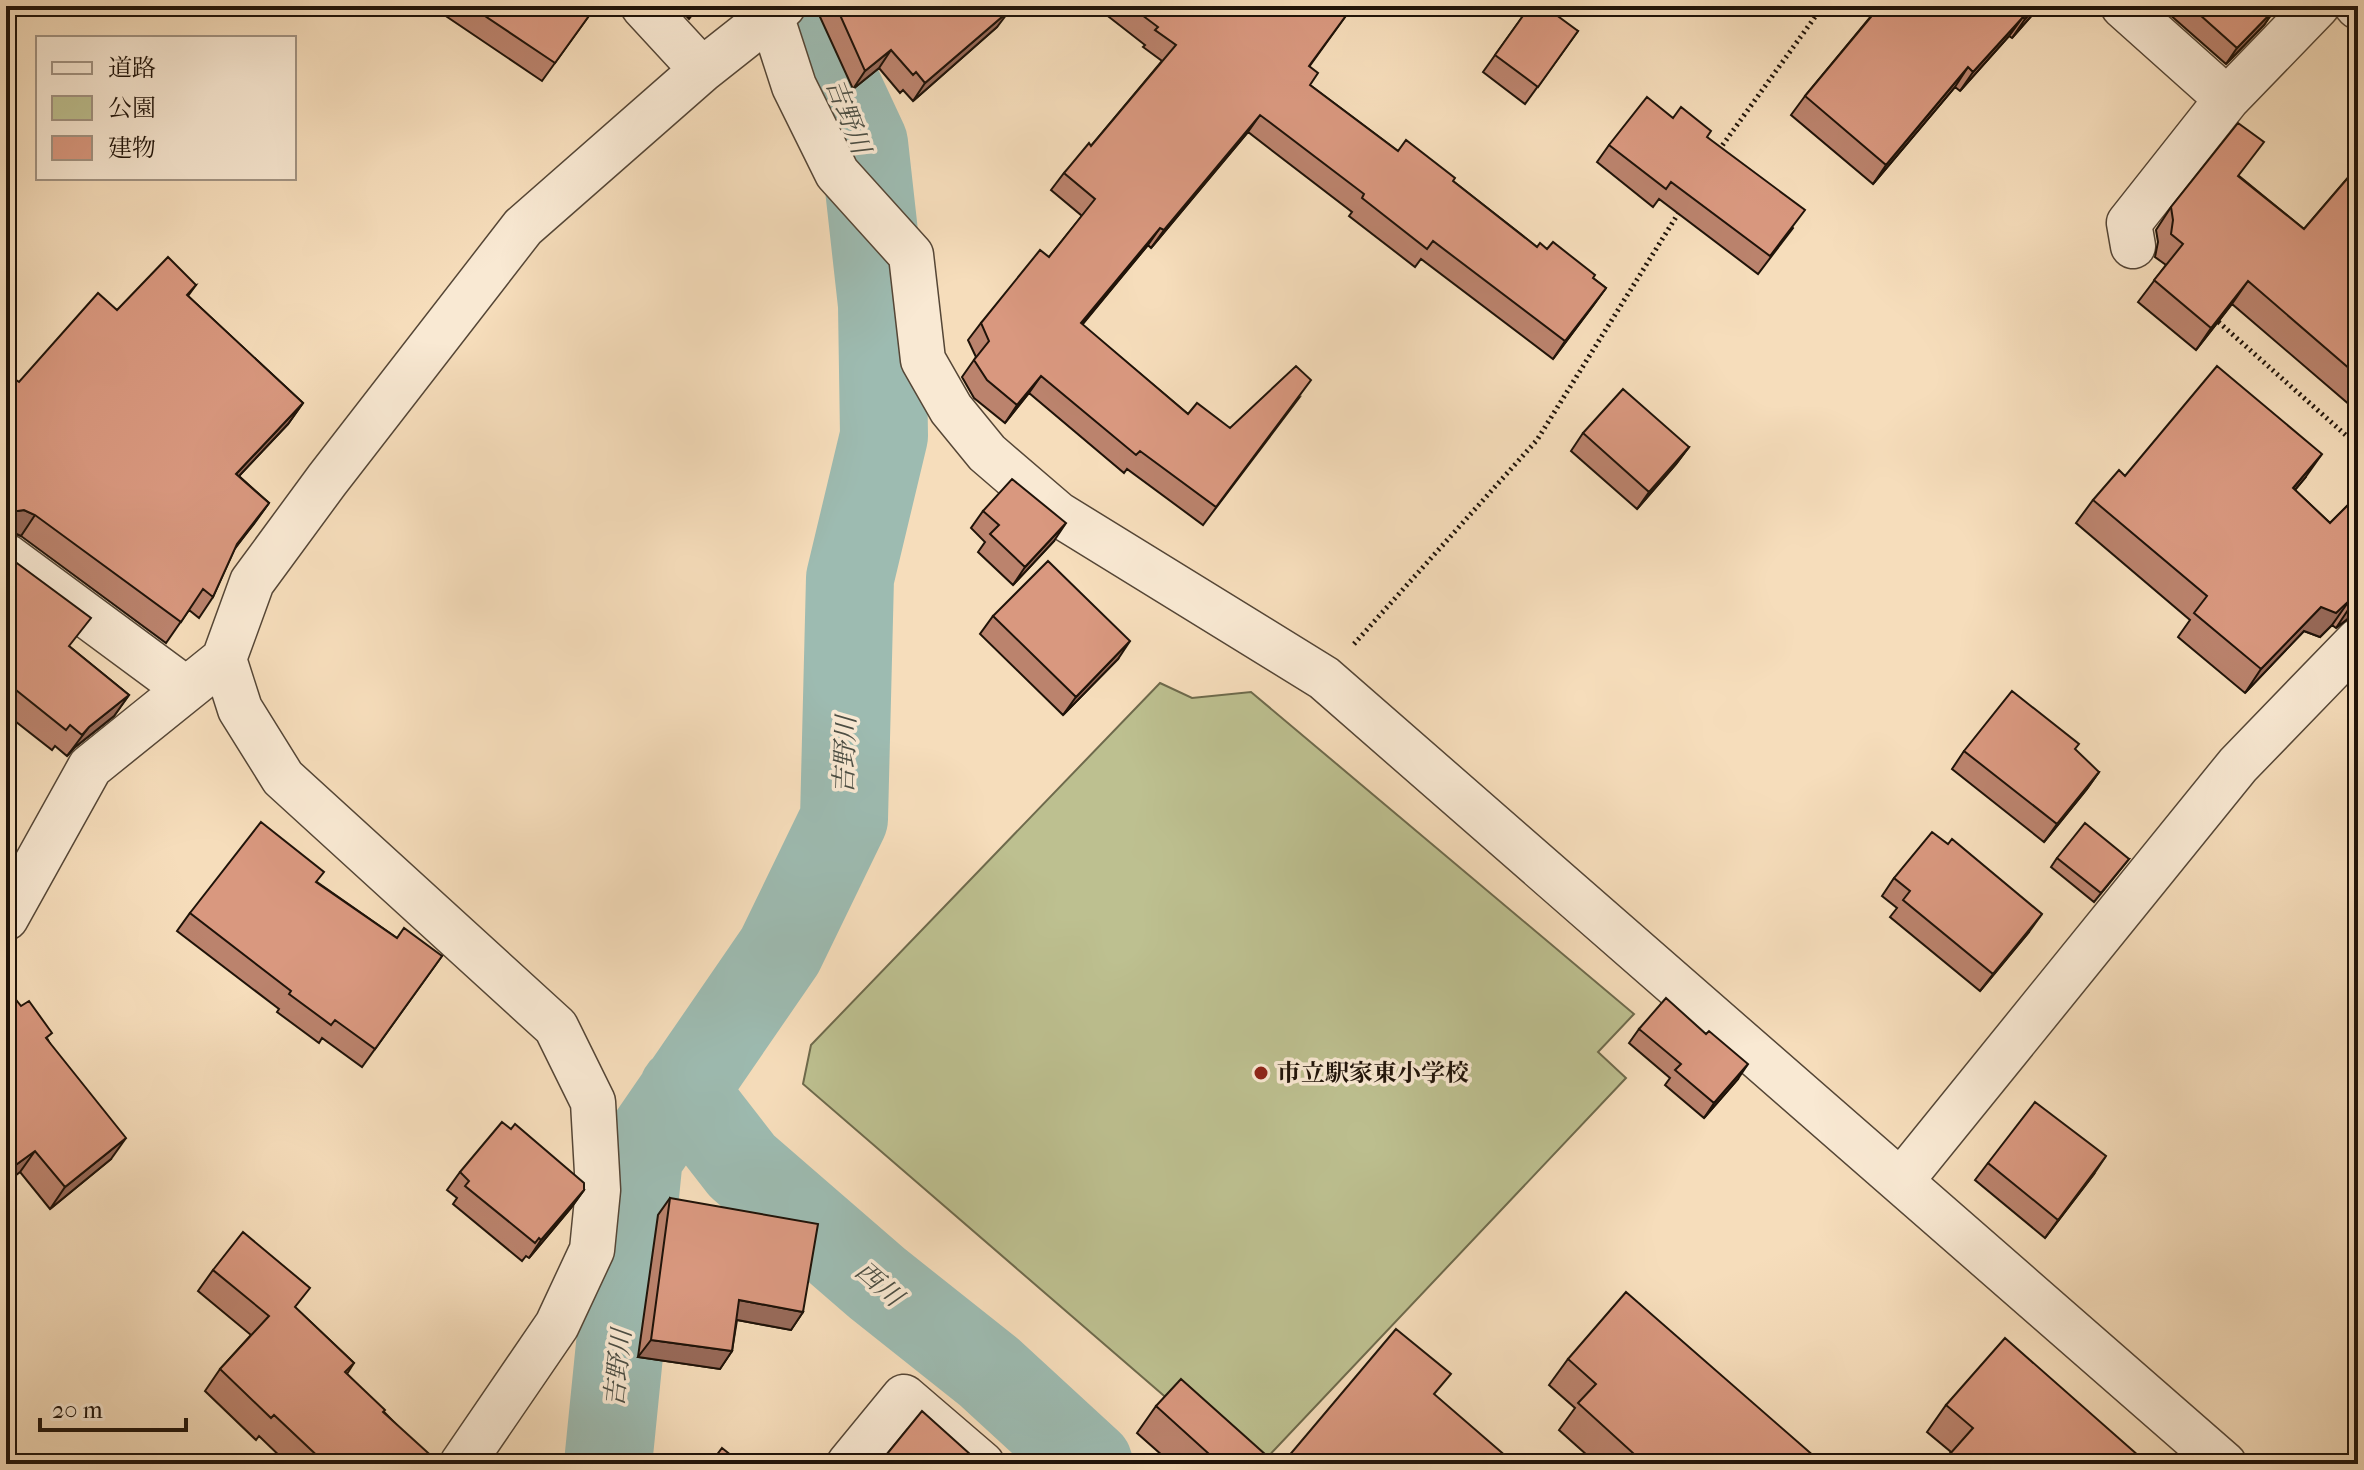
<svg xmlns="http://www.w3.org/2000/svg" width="2364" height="1470" viewBox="0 0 2364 1470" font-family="'IM FELL French Canon','Noto Serif JP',serif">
  <rect width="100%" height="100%" fill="#f6ddbb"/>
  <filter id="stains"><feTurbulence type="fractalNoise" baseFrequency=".0025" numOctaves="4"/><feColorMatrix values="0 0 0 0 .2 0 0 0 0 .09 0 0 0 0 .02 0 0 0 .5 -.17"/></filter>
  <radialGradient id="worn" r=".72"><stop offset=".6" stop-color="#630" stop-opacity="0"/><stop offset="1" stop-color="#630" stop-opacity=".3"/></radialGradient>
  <path fill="#bdc090" stroke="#6e6a4c" stroke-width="2" d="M 1160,683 L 1192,698 L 1251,692 L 1634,1014 L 1598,1052 L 1626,1078 L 1261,1464 L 1243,1464 L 803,1084 L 811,1045 Z"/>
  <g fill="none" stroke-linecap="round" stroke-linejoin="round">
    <path stroke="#9dbbb1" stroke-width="88" d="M 683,1090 L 742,1166 L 877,1283 L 989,1372 L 1089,1464
      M 608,1464 L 639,1156 L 780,951 L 844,819 L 850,578 L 884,436 L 882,305 L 864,143 L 800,6"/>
    <g stroke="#554636" stroke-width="47">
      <path id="minor" d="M 643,6 L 702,70
        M 768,6 L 794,86 L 837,173 L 911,255 L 923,360 L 951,409 L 987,453 L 1058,514 L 1324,678 L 2224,1464
        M 2123,6 L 2227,99
        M 2133,246 L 2129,223 L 2227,99 L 2317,6
        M 6,556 L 186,689
        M 6,918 L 90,767 L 224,659
        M 1901,1181 L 2238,765 L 2358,641
        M 462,1464 L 557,1325 L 592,1250 L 598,1190 L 593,1102 L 556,1027 L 283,778 L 240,709 L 224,659 L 252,582 L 327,480 L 523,227 L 702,70 L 783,6
        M 849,1464 L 904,1397 L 982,1464"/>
    </g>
    <g stroke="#554636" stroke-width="47">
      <path id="tertiary" d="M 2357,6 L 2358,7"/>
    </g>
    <path stroke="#1f1309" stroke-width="5" stroke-dasharray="2 4" stroke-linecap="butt" d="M 1719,150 L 1820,10
      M 2214,318 L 2358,446
      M 1354,644 L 1537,440 L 1681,209"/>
    <use href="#minor" stroke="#f9e9d3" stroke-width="44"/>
    <use href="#tertiary" stroke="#f9e9d3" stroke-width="44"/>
  </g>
  <path fill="#bb836d" stroke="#1f1309" stroke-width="2" d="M 431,6 L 596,6 L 542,81 Z
    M 677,6 L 699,6 L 689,19 Z
    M 815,6 L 1006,6 L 997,27 L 913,101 L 903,90 L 900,93 L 879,68 L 853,89 Z
    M 1095,6 L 1353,6 L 1309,67 L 1310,85 L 1398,151 L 1453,181 L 1537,247 L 1547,249 L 1593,278 L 1606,288 L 1553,359 L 1421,259 L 1415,267 L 1349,216 L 1352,212 L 1248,132 L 1151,248 L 1148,245 L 1082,325 L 1188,414 L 1230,428 L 1299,398 L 1203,525 L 1127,469 L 1124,473 L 1029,393 L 1005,423 L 974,398 L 962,377 L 976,357 L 968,340 L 981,323 L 1049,257 L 1082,216 L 1051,190 L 1064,173 L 1091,146 L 1162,61 L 1143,47 L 1145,45 Z
    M 1530,6 L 1578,31 L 1525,104 L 1483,72 Z
    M 1861,6 L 2040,6 L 2012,38 L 2009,36 L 1960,91 L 1955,87 L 1873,184 L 1791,115 L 1805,96 L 1872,15 Z
    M 2160,6 L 2273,6 L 2275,9 L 2264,25 L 2226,64 Z
    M 1673,118 L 1707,137 L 1793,228 L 1758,274 L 1659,199 L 1653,207 L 1597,162 L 1609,145 Z
    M 2358,166 L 2358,412 L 2232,304 L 2196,350 L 2138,302 L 2166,265 L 2155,257 L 2158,242 L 2156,230 L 2171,207 L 2239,176 L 2304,229 Z
    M 196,285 L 188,296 L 303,403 L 288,424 L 239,476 L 269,503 L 234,550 L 213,597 L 199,618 L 189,610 L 166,643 L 21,536 L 10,531 L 19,382 L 117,310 Z
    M 1583,433 L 1689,447 L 1676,464 L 1637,509 L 1571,451 Z
    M 2125,476 L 2305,478 L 2295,490 L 2330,523 L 2358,495 L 2358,617 L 2350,617 L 2336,628 L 2332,625 L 2320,637 L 2304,631 L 2245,693 L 2178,637 L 2190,620 L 2076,523 L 2093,500 Z
    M 983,511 L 1054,541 L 1013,585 L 978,552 L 985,542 L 971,528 Z
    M 6,555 L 70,647 L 129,695 L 114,716 L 74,748 L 67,756 L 55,746 L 52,750 L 6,714 Z
    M 993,616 L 1118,659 L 1063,715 L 980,634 Z
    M 1964,751 L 2099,772 L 2087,789 L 2044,842 L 1952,769 Z
    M 1948,844 L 2029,932 L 1980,991 L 1890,917 L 1897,908 L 1882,896 L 1894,878 Z
    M 2057,858 L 2129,859 L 2094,902 L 2051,867 Z
    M 317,882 L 397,938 L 442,956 L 362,1067 L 322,1038 L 319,1043 L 277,1012 L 279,1009 L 177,931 L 190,913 Z
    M 1639,1029 L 1738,1079 L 1704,1118 L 1665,1085 L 1670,1078 L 1629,1043 Z
    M 48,1040 L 111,1159 L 50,1209 L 20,1172 Z
    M 1988,1163 L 2094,1174 L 2045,1238 L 1975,1180 Z
    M 460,1172 L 584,1190 L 571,1208 L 529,1258 L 526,1256 L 522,1261 L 453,1204 L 457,1198 L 447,1190 Z
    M 670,1198 L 803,1312 L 791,1330 L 737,1320 L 732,1351 L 720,1369 L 638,1357 L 658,1215 Z
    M 213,1270 L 296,1308 L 354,1363 L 347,1374 L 435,1464 L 288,1464 L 259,1436 L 256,1440 L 205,1391 L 220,1369 L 251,1335 L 198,1291 Z
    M 1568,1359 L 1823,1464 L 1597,1464 L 1559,1430 L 1575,1408 L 1549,1385 Z
    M 1946,1405 L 2148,1464 L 1941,1464 L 1951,1452 L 1927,1432 Z
    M 1156,1406 L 1276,1464 L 1172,1464 L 1137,1433 Z"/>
  <path fill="#986a59" stroke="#1f1309" stroke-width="2" d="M 2036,6 L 2040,6 L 2012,38 L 2025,19 Z
    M 2275,9 L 2264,25 L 2226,64 L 2237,48 Z
    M 1010,10 L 997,27 L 913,101 L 925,83 Z
    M 2023,17 L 2009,36 L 1960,91 L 1973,72 Z
    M 891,50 L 879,68 L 853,89 L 865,71 Z
    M 1968,67 L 1955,87 L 1873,184 L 1886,165 Z
    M 1260,115 L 1248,132 L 1151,248 L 1164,230 Z
    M 1160,228 L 1148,245 L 1068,341 L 1081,323 Z
    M 2248,281 L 2232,304 L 2196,350 L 2211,328 Z
    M 1606,288 L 1593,306 L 1553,359 L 1565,341 Z
    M 1041,376 L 1029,393 L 1005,423 L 1017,405 Z
    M 303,403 L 288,424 L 221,495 L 236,474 Z
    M 1689,447 L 1676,464 L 1637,509 L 1649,492 Z
    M 2322,454 L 2305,478 L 2276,512 L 2293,488 Z
    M 269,503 L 254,524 L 222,564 L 237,544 Z
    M 24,510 L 35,515 L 21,536 L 10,531 L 6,532 L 6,516 L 11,512 Z
    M 1066,523 L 1054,541 L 1013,585 L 1025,567 Z
    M 2358,600 L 2358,617 L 2350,617 L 2336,628 L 2352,604 Z
    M 2349,601 L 2332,625 L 2320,637 L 2304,631 L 2245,693 L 2261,669 L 2321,607 Z
    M 1130,641 L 1118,659 L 1063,715 L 1076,697 Z
    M 129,695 L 114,716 L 74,748 L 67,756 L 89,727 Z
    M 2099,772 L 2087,789 L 2044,842 L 2057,824 Z
    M 2042,914 L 2029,932 L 1980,991 L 1993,974 Z
    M 1748,1064 L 1738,1079 L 1704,1118 L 1714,1103 Z
    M 126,1138 L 111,1159 L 50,1209 L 65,1187 Z
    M 35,1151 L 20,1172 L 6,1183 L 6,1172 Z
    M 2106,1156 L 2094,1174 L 2045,1238 L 2058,1220 Z
    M 584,1190 L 571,1208 L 529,1258 L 541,1240 Z
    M 739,1300 L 803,1312 L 791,1330 L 727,1318 Z
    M 651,1340 L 732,1351 L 720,1369 L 638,1357 Z"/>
  <path fill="#d9987f" stroke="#1f1309" stroke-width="2" d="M 470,6 L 596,6 L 555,63 Z
    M 836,6 L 1006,6 L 1010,10 L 925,83 L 916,72 L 913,75 L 891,50 L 865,71 Z
    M 1130,6 L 1353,6 L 1309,66 L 1318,73 L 1310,85 L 1398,151 L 1406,140 L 1455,178 L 1453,181 L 1537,247 L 1540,243 L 1547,249 L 1553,242 L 1595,275 L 1593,278 L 1606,288 L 1565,341 L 1433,241 L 1427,249 L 1362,198 L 1364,194 L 1260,115 L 1164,230 L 1160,228 L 1081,323 L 1188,414 L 1197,403 L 1230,428 L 1296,366 L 1311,380 L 1216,507 L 1140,451 L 1136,455 L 1041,376 L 1017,405 L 987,380 L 974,360 L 989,341 L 981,323 L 1040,250 L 1049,257 L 1095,199 L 1064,173 L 1089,143 L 1091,146 L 1176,45 L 1155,30 L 1158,27 Z
    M 1530,6 L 1544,6 L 1578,31 L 1538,87 L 1495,55 Z
    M 1880,6 L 2036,6 L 2025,19 L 2023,17 L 1973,72 L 1968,67 L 1886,165 L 1805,96 Z
    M 2190,6 L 2273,6 L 2275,9 L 2237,48 Z
    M 1647,97 L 1673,118 L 1681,107 L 1711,131 L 1707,137 L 1805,210 L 1770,256 L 1671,182 L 1666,189 L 1609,145 Z
    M 2238,123 L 2264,142 L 2238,176 L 2304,229 L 2358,166 L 2358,376 L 2248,281 L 2211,328 L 2154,280 L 2183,244 L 2171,234 L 2173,220 L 2171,207 Z
    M 168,257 L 196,285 L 187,295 L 303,403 L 236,474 L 269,503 L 237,544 L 213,597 L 203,589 L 181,622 L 35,515 L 24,510 L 11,512 L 6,516 L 6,373 L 19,382 L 98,293 L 117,310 Z
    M 2217,366 L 2322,454 L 2293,488 L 2330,523 L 2358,495 L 2358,600 L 2352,604 L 2349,601 L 2336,613 L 2321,607 L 2261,669 L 2194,613 L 2207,596 L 2093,500 L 2119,470 L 2125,476 Z
    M 1623,389 L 1689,447 L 1649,492 L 1583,433 Z
    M 1012,479 L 1066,523 L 1025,567 L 990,534 L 999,525 L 983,511 Z
    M 6,555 L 91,618 L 69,646 L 129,695 L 89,727 L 82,735 L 70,725 L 66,730 L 6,682 Z
    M 1048,561 L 1130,641 L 1076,697 L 993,616 Z
    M 2012,691 L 2079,744 L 2075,749 L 2099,772 L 2057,824 L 1964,751 Z
    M 261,822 L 324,872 L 316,882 L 397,938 L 404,928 L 442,956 L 375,1049 L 335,1020 L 331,1025 L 289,994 L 291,991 L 190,913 Z
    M 2085,823 L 2129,859 L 2101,893 L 2057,858 Z
    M 1932,832 L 1948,844 L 1952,839 L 2042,914 L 1993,974 L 1903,900 L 1910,891 L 1894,878 Z
    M 6,987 L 21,1006 L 29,1001 L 52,1033 L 46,1038 L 126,1138 L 65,1187 L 35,1151 L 6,1172 Z
    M 1666,998 L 1706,1034 L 1709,1031 L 1748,1064 L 1714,1103 L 1675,1070 L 1681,1064 L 1639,1029 Z
    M 2035,1102 L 2106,1156 L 2058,1220 L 1988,1163 Z
    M 502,1122 L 511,1129 L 515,1124 L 584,1183 L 584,1190 L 541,1240 L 539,1238 L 535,1243 L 465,1186 L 469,1181 L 460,1172 Z
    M 670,1198 L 818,1224 L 803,1312 L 739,1300 L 732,1351 L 651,1340 Z
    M 243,1232 L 310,1288 L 295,1307 L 354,1363 L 345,1372 L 385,1410 L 383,1412 L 437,1461 L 434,1464 L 326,1464 L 274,1415 L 271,1418 L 220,1369 L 269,1316 L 213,1270 Z
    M 1626,1292 L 1823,1464 L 1623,1464 L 1633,1453 L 1578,1403 L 1596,1384 L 1568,1359 Z
    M 1396,1329 L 1451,1374 L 1434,1394 L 1515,1464 L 1282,1464 Z
    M 2005,1338 L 2148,1464 L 2015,1464 L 2009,1458 L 2004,1464 L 1941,1464 L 1973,1428 L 1946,1405 Z
    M 1181,1379 L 1276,1464 L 1218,1464 L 1219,1463 L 1156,1406 Z
    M 922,1411 L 981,1464 L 873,1464 L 883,1459 Z
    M 722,1448 L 742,1464 L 710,1464 Z
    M 2358,1452 L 2358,1464 L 2352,1464 L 2349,1462 Z"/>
  <circle fill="#8f2418" stroke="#f9e9d3" stroke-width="3" cx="1261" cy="1073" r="8"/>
  <g text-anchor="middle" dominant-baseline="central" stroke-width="7" stroke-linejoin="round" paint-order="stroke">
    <g font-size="24" font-weight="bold" fill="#1f1309" stroke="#f9e9d3" text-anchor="start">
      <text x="1277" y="1073">市立駅家東小学校</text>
    </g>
    <g font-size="26" font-style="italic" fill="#4b4e44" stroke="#f9e9d3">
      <text transform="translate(848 116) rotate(69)">吉野川</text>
      <text transform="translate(845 755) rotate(-88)">吉野川</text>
      <text transform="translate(879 1284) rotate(41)">西川</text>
      <text transform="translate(618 1368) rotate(-84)">吉野川</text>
    </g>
  </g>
  <rect width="2364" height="1470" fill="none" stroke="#f6ddbb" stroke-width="32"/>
  <rect x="8" y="8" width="2348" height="1454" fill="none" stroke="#1f1309" stroke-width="4"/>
  <rect x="16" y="16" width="2332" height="1438" fill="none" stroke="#1f1309" stroke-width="2"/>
  <rect x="36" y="36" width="260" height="144" fill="#f9e9d3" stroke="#a29382" stroke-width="2"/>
  <rect x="52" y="62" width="40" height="12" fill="#f9e9d3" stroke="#a29382" stroke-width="2"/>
  <text x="108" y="76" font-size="24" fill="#1f1309">道路</text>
  <rect x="52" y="96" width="40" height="24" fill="#bdc090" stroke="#a29382" stroke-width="2"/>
  <text x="108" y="116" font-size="24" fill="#1f1309">公園</text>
  <rect x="52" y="136" width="40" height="24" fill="#d9987f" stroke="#a29382" stroke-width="2"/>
  <text x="108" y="156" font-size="24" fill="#1f1309">建物</text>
  <path d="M40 1418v12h146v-12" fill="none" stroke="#1f1309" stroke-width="4"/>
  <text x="52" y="1418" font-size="24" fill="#1f1309" stroke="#f9e9d3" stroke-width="6" paint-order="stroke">20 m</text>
  <rect width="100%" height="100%" filter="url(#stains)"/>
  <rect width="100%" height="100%" fill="url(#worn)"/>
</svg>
